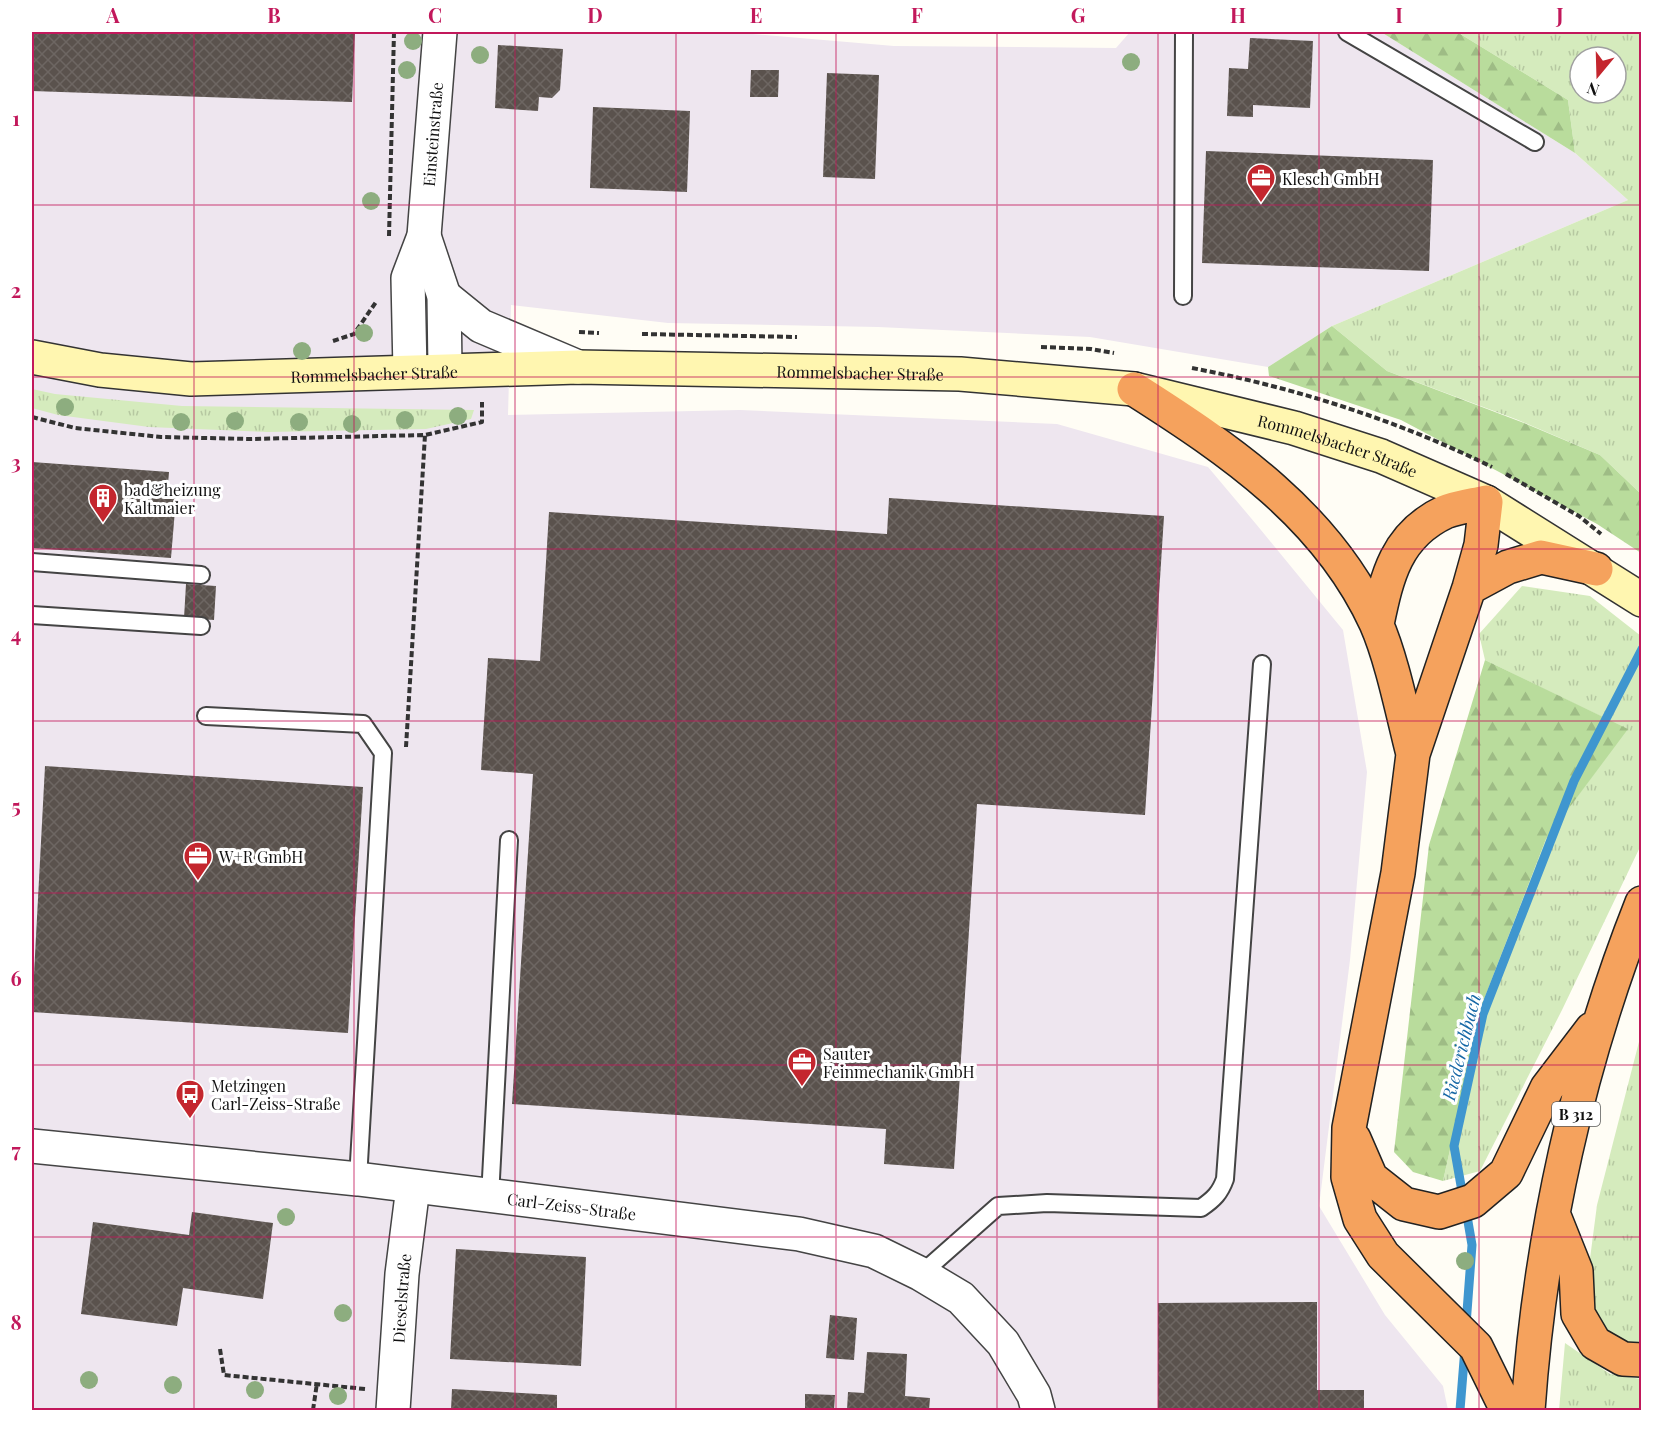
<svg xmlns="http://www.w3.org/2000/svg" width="1673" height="1442" viewBox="0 0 1673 1442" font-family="'Playfair Display',serif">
  <defs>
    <pattern id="grass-tufts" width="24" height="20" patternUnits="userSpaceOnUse" patternTransform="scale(1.5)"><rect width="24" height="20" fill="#d5ebbd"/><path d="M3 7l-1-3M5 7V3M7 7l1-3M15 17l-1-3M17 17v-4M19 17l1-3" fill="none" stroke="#b6c8a1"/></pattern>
    <pattern id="forest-firs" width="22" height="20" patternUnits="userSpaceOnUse" patternTransform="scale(1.5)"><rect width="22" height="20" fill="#b9dc9c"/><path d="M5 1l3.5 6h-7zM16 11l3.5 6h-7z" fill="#9ebc85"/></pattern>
    <pattern id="building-cross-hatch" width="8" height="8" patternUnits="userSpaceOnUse" patternTransform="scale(1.5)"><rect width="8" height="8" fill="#5a524d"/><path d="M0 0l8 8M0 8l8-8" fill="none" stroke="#6d6662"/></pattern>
  </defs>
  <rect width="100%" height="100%" fill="#fffdf5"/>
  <path fill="#eee6ef" d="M 32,32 L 730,32 L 894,46 L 1116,48 L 1130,32 L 1381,32 L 1575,153 L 1628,200 L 1332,326 L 1268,367 L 1090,337 L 878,327 L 668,323 L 511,305 L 508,415 L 740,410 L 1057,424 L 1208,467 L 1256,524 L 1343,630 L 1367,772 L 1350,960 L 1319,1206 L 1385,1315 L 1443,1386 L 1448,1410 L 32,1410 Z"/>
  <path fill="url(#grass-tufts)" fill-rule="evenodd" d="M 1457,32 L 1641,32 L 1641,494 L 1600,455 L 1518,420 L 1387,371 L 1332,326 L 1628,200 L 1575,153 L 1568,100 ZM 1580,57 L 1616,57 L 1616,93 L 1580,93 Z
    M 32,389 L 55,394 L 182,406 L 474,410 L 471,419 L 426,429 L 268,432 L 149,427 L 58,415 L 32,408 Z
    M 1522,586 L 1590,596 L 1641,636 L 1641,845 L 1562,1010 L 1480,1171 L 1443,1181 L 1483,1002 L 1546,839 L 1627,729 L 1485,660 L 1479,634 Z
    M 1641,1034 L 1641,1346 L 1637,1347 L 1607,1333 L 1585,1297 L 1597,1205 Z
    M 1565,1343 L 1610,1374 L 1641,1379 L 1641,1410 L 1559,1410 Z"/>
  <path fill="url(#forest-firs)" d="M 1381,32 L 1457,32 L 1568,100 L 1575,153 Z
    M 1332,326 L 1387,371 L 1524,423 L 1600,455 L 1641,494 L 1641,553 L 1597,524 L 1401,420 L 1269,376 L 1268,367 Z
    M 1485,660 L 1628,729 L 1546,839 L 1483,1002 L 1443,1181 L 1413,1172 L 1394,1152 L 1429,845 Z"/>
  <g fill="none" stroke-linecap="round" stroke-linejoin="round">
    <path stroke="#3f96cf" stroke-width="9" d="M 1463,1197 L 1454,1146 L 1483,1014 L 1574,781 L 1642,649
      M 1466,1210 L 1472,1245 L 1466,1325
      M 1460,1410 L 1465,1348"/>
  </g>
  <path fill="url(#building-cross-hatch)" d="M 32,32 L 355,32 L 352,102 L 32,91 Z
    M 1250,38 L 1313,41 L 1310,108 L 1253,105 L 1253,117 L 1227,116 L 1229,68 L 1248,69 Z
    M 498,45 L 563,49 L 560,90 L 552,98 L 539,97 L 538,111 L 495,108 Z
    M 751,70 L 779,70 L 778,97 L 750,97 Z
    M 827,73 L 879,75 L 875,179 L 823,177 Z
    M 593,107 L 690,111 L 687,192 L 590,188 Z
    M 1206,151 L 1433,160 L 1429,271 L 1202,263 Z
    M 32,462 L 169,472 L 167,497 L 176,498 L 171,558 L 32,548 Z
    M 889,498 L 1164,516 L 1145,815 L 977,804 L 954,1169 L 884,1164 L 886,1129 L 512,1104 L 533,774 L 481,770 L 488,658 L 540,661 L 549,512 L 887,534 Z
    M 186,584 L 216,586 L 214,620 L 184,618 Z
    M 45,766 L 363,787 L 348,1033 L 32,1012 Z
    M 192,1212 L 273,1223 L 263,1299 L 183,1288 L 177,1326 L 81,1314 L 93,1222 L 189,1235 Z
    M 456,1249 L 586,1257 L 581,1366 L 450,1359 Z
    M 1317,1302 L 1317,1390 L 1364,1390 L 1364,1410 L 1158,1410 L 1158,1303 Z
    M 830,1315 L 857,1318 L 854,1360 L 826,1358 Z
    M 867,1352 L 907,1354 L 905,1396 L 930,1398 L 929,1410 L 847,1410 L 848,1392 L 864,1393 Z
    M 452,1389 L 557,1395 L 557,1410 L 451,1410 Z
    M 805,1394 L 835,1395 L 834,1410 L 805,1410 Z"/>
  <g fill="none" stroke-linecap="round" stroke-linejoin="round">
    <g stroke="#444" stroke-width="20">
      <path id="lane" d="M 1347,32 L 1535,142
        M 1183,296 L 1184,32
        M 32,562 L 201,575
        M 32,615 L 201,626
        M 206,716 L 363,724 L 383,753 L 358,1179
        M 490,1197 L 509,840
        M 921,1274 L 998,1206 L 1047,1203 L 1201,1208 C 1214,1199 1220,1193 1225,1179 L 1262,664"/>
    </g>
    <g stroke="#444" stroke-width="36">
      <g id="street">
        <path d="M 424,236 L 444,296 L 445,370"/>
        <path d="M 444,296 L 481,326 L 578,367"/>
        <path id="s1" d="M 410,371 L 408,278 L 424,236 L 440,32"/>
        <path id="s2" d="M 32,1146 L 358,1179 L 799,1234 L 874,1251 L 921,1274 L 961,1298 L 1003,1343 L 1034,1395 L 1038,1410"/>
        <path id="s3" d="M 393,1410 L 402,1274 L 413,1187"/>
      </g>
    </g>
    <g stroke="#333" stroke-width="36">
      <g id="secondary">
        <path id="s4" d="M 32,357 L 100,370 L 191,379 L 578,367 L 960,374 L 1134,389 L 1294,428 L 1381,456 L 1486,502 L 1642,600"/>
      </g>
    </g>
    <g stroke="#222" stroke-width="36">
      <path id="highway" d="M 1134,389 C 1230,450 1327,516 1376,623 C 1392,659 1403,715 1413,754
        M 1469,588 L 1508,567 L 1541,557 L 1596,569
        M 1377,624 C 1387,576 1396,535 1445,512 C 1457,507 1473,505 1486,502 L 1481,545 L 1469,588 L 1413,754 L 1398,873 L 1349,1128 L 1348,1177 L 1360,1219 L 1383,1255 L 1476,1347 L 1507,1410
        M 1354,1139 L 1371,1178 L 1404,1204 L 1439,1212 L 1473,1201 L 1506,1173 L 1547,1088 L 1592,1029
        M 1554,1216 L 1576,1271 L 1578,1314 L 1595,1343 L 1623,1359 L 1642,1360
        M 1528,1410 C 1540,1238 1578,1064 1642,903"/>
    </g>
    <path stroke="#333" stroke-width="4" stroke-dasharray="6 3" stroke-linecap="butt" d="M 477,32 L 484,32
      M 389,236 L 394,32
      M 579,332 L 599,333
      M 642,334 L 797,337
      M 333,341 L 354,334 L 376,302
      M 1041,347 L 1091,349 L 1114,353
      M 1192,368 C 1296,388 1397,420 1492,467
      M 32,417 L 75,428 L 161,437 L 251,439 L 425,435 L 482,422 L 482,402
      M 1506,474 L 1579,516 L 1601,534
      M 406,747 L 425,435
      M 220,1349 L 224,1375 L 365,1389
      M 313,1410 L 317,1383"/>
    <use href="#lane" stroke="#fff" stroke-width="16"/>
    <use href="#street" stroke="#fff" stroke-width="33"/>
    <use href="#secondary" stroke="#fff6b0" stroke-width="33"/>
    <use href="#highway" stroke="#f5a25d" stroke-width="33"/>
  </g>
  <g fill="#8dad7f">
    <circle cx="413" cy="41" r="9"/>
    <circle cx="480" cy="55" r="9"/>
    <circle cx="1131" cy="62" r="9"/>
    <circle cx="407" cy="70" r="9"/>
    <circle cx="371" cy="201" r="9"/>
    <circle cx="364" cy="333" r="9"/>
    <circle cx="302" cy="351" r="9"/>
    <circle cx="65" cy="407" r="9"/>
    <circle cx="458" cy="416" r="9"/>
    <circle cx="405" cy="420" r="9"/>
    <circle cx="235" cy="421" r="9"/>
    <circle cx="181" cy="422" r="9"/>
    <circle cx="299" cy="422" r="9"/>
    <circle cx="352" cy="424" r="9"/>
    <circle cx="286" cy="1217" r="9"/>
    <circle cx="1465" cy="1261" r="9"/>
    <circle cx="343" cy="1313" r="9"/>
    <circle cx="89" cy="1380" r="9"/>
    <circle cx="173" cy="1385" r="9"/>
    <circle cx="255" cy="1390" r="9"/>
    <circle cx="338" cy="1396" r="9"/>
  </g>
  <path fill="none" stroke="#c2185b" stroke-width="1.5" stroke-opacity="0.55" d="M 194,32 L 194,1410M 354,32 L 354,1410M 515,32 L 515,1410M 676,32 L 676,1410M 836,32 L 836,1410M 997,32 L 997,1410M 1158,32 L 1158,1410M 1319,32 L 1319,1410M 1479,32 L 1479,1410M 32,205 L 1642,205M 32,377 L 1642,377M 32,549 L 1642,549M 32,721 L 1642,721M 32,893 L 1642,893M 32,1065 L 1642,1065M 32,1237 L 1642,1237"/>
  <defs>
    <g id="office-pin" transform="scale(1.5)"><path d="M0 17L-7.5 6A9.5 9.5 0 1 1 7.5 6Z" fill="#c4262e" stroke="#fff"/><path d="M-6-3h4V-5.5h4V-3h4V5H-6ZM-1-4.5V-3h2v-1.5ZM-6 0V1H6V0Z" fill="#fff"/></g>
    <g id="building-pin" transform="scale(1.5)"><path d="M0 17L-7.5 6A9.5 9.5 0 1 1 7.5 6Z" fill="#c4262e" stroke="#fff"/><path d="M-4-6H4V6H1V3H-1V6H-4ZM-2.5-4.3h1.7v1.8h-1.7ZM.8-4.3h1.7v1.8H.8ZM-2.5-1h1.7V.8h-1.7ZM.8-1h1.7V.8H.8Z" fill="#fff"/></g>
    <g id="bus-pin" transform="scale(1.5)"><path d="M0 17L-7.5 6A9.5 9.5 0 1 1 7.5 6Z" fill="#c4262e" stroke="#fff"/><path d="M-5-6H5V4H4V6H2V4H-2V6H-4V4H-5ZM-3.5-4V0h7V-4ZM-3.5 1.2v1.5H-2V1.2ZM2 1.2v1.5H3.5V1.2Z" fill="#fff"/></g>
  </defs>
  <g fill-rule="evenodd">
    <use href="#office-pin" x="1261" y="178"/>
    <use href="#building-pin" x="103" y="498"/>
    <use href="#office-pin" x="198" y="856"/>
    <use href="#office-pin" x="802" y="1062"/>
    <use href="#bus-pin" x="190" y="1094"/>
  </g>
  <g text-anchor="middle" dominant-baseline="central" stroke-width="6" stroke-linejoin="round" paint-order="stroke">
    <rect fill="#fff" stroke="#585858" stroke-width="1.5" x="1552" y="1102" width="48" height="24" rx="4.5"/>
    <g font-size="15" font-weight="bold" fill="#111">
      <text x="1576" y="1114">B 312</text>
    </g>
    <g font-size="16" fill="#111" stroke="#fff">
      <text stroke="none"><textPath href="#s1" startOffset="240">Einsteinstraße</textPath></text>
      <text stroke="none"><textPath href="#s4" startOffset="830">Rommelsbacher Straße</textPath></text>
      <text stroke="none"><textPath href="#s4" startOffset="344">Rommelsbacher Straße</textPath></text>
      <text stroke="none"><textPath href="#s4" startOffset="1316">Rommelsbacher Straße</textPath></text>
      <text stroke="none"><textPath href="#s2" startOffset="543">Carl-Zeiss-Straße</textPath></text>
      <text stroke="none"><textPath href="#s3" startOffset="112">Dieselstraße</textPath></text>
    </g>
    <g font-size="16" fill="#111" stroke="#fff" text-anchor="start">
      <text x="1282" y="178">Klesch GmbH</text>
      <text x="124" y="489">bad&amp;heizung<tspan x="124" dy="18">Kaltmaier</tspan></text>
      <text x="219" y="856">W+R GmbH</text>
      <text x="823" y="1053">Sauter<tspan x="823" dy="18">Feinmechanik GmbH</tspan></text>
      <text x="211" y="1085">Metzingen<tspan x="211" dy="18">Carl-Zeiss-Straße</tspan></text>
    </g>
    <g font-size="18" font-style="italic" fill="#1768a6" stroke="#fff">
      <text transform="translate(1461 1047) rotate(-76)">Riederichbach</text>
    </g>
  </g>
  <rect width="1673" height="1442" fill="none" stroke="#ffffff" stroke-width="66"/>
  <g transform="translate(1598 75) rotate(199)"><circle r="28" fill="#ffffff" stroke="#a0a0a0" stroke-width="1.5"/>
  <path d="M0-4.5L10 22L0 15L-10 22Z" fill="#c4262e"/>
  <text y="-9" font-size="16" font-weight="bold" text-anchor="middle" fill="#111111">N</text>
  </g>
  <rect x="33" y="33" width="1607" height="1376" fill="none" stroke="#c2185b" stroke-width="2"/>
  <g font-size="20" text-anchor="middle" font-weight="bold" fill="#c2185b">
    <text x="113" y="23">A</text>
    <text x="274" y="23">B</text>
    <text x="435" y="23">C</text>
    <text x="595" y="23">D</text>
    <text x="756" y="23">E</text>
    <text x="917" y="23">F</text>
    <text x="1078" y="23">G</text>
    <text x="1238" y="23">H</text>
    <text x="1399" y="23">I</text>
    <text x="1560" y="23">J</text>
    <text x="16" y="126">1</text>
    <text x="16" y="298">2</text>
    <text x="16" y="470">3</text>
    <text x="16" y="642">4</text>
    <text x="16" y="814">5</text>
    <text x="16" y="986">6</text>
    <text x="16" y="1158">7</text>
    <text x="16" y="1330">8</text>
  </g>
</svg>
